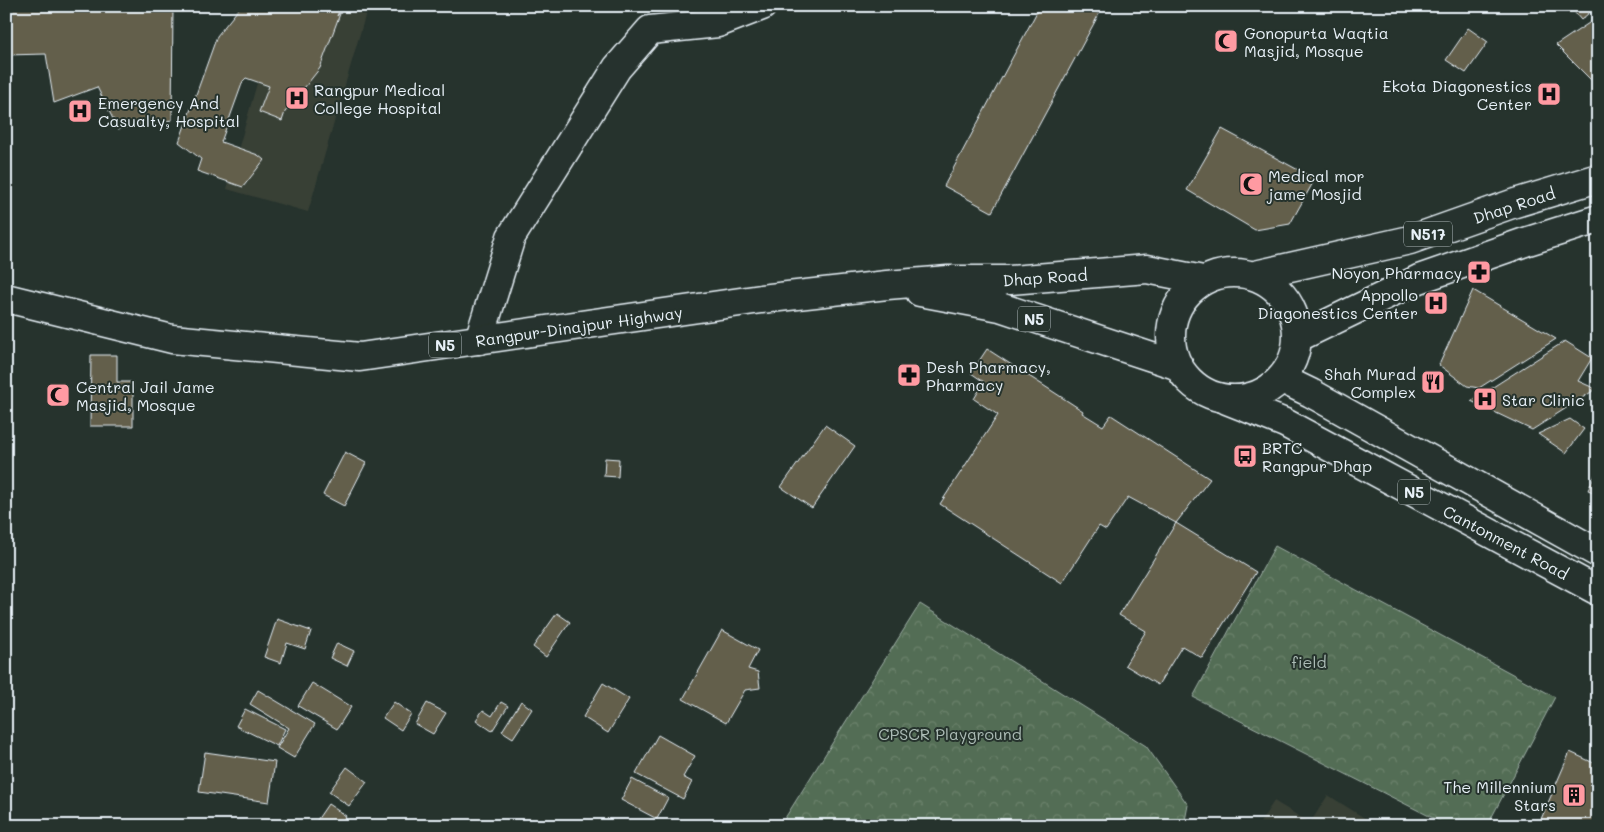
<svg xmlns="http://www.w3.org/2000/svg" width="1604" height="832" viewBox="0 0 1604 832" font-family="Mali,sans-serif">
  <defs>
    <pattern id="park-crowns" width="20" height="18" patternUnits="userSpaceOnUse" patternTransform="scale(1.25)"><rect width="20" height="18" fill="#536d54"/><path d="M2 6a3 3 0 1 1 6 0M12 15a3 3 0 1 1 6 0" fill="none" stroke="#6c826d"/></pattern>
  </defs>
  <rect width="100%" height="100%" fill="#26332d"/>
  <filter id="ink" filterUnits="userSpaceOnUse"><feTurbulence type="fractalNoise" baseFrequency=".02" numOctaves="2"/><feDisplacementMap in="SourceGraphic" scale="10" xChannelSelector="R" yChannelSelector="G"/><feConvolveMatrix kernelMatrix="1 2 1 2 8 2 1 2 1" color-interpolation-filters="sRGB"/></filter>
  <g filter="url(#ink)">
    <path fill="#384036" d="M 279,6 L 368,6 L 308,212 L 227,189 Z
      M 1328,795 L 1377,826 L 1258,826 L 1274,801 L 1310,823 Z"/>
    <path fill="url(#park-crowns)" stroke="#9eafa6" d="M 1275,546 L 1555,697 L 1487,826 L 1449,826 L 1193,697 Z
      M 920,604 L 1146,746 L 1188,805 L 1184,826 L 780,826 Z"/>
    <path fill="#635f4c" stroke="#e8f1f8" d="M 6,6 L 173,6 L 172,120 L 118,129 L 97,87 L 54,103 L 46,54 L 6,55 Z
      M 241,6 L 341,6 L 337,16 L 341,11 L 320,68 L 285,112 L 282,121 L 259,112 L 269,86 L 246,78 L 243,81 L 221,142 L 258,155 L 264,160 L 243,187 L 197,171 L 201,159 L 179,142 L 217,36 Z
      M 1040,6 L 1085,6 L 1099,14 L 992,212 L 944,186 Z
      M 1569,6 L 1597,6 L 1581,20 Z
      M 1598,17 L 1598,87 L 1556,45 Z
      M 1468,28 L 1488,42 L 1466,73 L 1446,60 Z
      M 1222,129 L 1315,179 L 1290,224 L 1255,230 L 1187,190 Z
      M 1473,290 L 1556,339 L 1479,388 L 1467,386 L 1439,365 Z
      M 1565,341 L 1592,358 L 1578,381 L 1596,389 L 1532,430 L 1471,401 Z
      M 987,349 L 1083,411 L 1082,413 L 1103,426 L 1111,415 L 1210,479 L 1176,523 L 1128,497 L 1106,530 L 1099,526 L 1062,583 L 940,504 L 998,415 L 974,399 L 984,382 L 971,373 Z
      M 91,355 L 117,355 L 117,382 L 133,382 L 133,426 L 90,426 Z
      M 1570,419 L 1584,429 L 1566,453 L 1538,434 Z
      M 825,425 L 855,446 L 812,508 L 781,487 Z
      M 345,452 L 366,463 L 344,506 L 323,495 Z
      M 605,458 L 619,459 L 618,477 L 604,476 Z
      M 1598,469 L 1598,494 L 1588,490 Z
      M 1176,523 L 1256,572 L 1202,658 L 1182,646 L 1158,685 L 1125,665 L 1146,631 L 1119,615 Z
      M 557,613 L 570,622 L 546,657 L 533,647 Z
      M 277,619 L 311,631 L 305,649 L 287,643 L 281,663 L 264,657 Z
      M 722,630 L 758,650 L 748,669 L 758,672 L 760,688 L 745,690 L 726,723 L 683,699 Z
      M 337,643 L 354,651 L 347,666 L 330,658 Z
      M 312,683 L 351,707 L 337,729 L 298,706 Z
      M 603,683 L 629,699 L 608,733 L 583,717 Z
      M 258,690 L 315,724 L 294,758 L 277,748 L 289,728 L 250,704 Z
      M 521,701 L 532,709 L 513,738 L 502,731 Z
      M 394,702 L 411,714 L 401,730 L 383,718 Z
      M 501,702 L 508,706 L 492,731 L 476,720 L 483,710 L 492,716 Z
      M 427,703 L 446,713 L 433,734 L 415,724 Z
      M 245,709 L 285,729 L 277,746 L 236,726 Z
      M 658,735 L 695,756 L 683,777 L 692,782 L 683,799 L 636,774 Z
      M 205,752 L 275,762 L 269,802 L 199,792 Z
      M 1570,752 L 1598,765 L 1598,826 L 1538,826 Z
      M 347,767 L 367,782 L 349,806 L 329,792 Z
      M 632,779 L 668,798 L 657,819 L 621,800 Z
      M 328,804 L 346,816 L 339,826 L 313,826 Z"/>
    <g fill="none" stroke-linecap="round" stroke-linejoin="round">
      <g stroke="#e8f1f8" stroke-width="31">
        <path id="minor" d="M 479,340 L 511,237 L 617,68 L 650,30 L 718,23 L 762,6"/>
      </g>
      <g stroke="#e8f1f8" stroke-width="31">
        <path id="highway" d="M1171 336a63 63 0 1 1 126 0a63 63 0 1 1-126 0Z
          M 1255,275 L 1410,240 L 1512,204 L 1598,178
          M 920,292 L 1000,307 L 1179,366
          M 6,298 L 172,339 L 360,357 L 761,299 L 887,285 L 948,280 L 1010,280 L 1147,269 L 1203,280
          M 1299,337 L 1419,279 L 1525,242 L 1598,219
          M 1282,379 L 1311,393 L 1598,553
          M 1227,400 L 1285,423 L 1598,591"/>
      </g>
      <use href="#minor" stroke="#26332d" stroke-width="28"/>
      <use href="#highway" stroke="#26332d" stroke-width="28"/>
    </g>
  </g>
  <defs>
    <g id="mosque-square" transform="scale(1.25)"><rect x="-9" y="-9" width="18" height="18" rx="4" fill="#ff9aa2" stroke="#26332d"/><path d="M3.5-4.9A6 6 0 1 0 3.5 4.9A5 5 0 1 1 3.5-4.9Z" fill="#111"/></g>
    <g id="hospital-square" transform="scale(1.25)"><rect x="-9" y="-9" width="18" height="18" rx="4" fill="#ff9aa2" stroke="#26332d"/><path d="M-5-5h3v3.5h4V-5h3V5h-3V1.5h-4V5h-3Z" fill="#111"/></g>
    <g id="pharmacy-square" transform="scale(1.25)"><rect x="-9" y="-9" width="18" height="18" rx="4" fill="#ff9aa2" stroke="#26332d"/><path d="M-2-6h4v4h4v4h-4v4h-4v-4h-4v-4h4Z" fill="#111"/></g>
    <g id="restaurant-square" transform="scale(1.25)"><rect x="-9" y="-9" width="18" height="18" rx="4" fill="#ff9aa2" stroke="#26332d"/><path d="M-5-6h1v4h1v-4h1v4h1v-4h1v5L-1.5 .5V6h-2V.5L-5-1ZM5-6V6H3V1.5H1.5Q1.5-4 5-6Z" fill="#111"/></g>
    <g id="bus-square" transform="scale(1.25)"><rect x="-9" y="-9" width="18" height="18" rx="4" fill="#ff9aa2" stroke="#26332d"/><path d="M-5-6H5V4H4V6H2V4H-2V6H-4V4H-5ZM-3.5-4V0h7V-4ZM-3.5 1.2v1.5H-2V1.2ZM2 1.2v1.5H3.5V1.2Z" fill="#111"/></g>
    <g id="building-square" transform="scale(1.25)"><rect x="-9" y="-9" width="18" height="18" rx="4" fill="#ff9aa2" stroke="#26332d"/><path d="M-4-6H4V6H1V3H-1V6H-4ZM-2.5-4.3h1.7v1.8h-1.7ZM.8-4.3h1.7v1.8H.8ZM-2.5-1h1.7V.8h-1.7ZM.8-1h1.7V.8H.8Z" fill="#111"/></g>
  </defs>
  <g fill-rule="evenodd">
    <use href="#mosque-square" x="1226" y="41"/>
    <use href="#hospital-square" x="1549" y="94"/>
    <use href="#hospital-square" x="297" y="98"/>
    <use href="#hospital-square" x="80" y="111"/>
    <use href="#mosque-square" x="1251" y="184"/>
    <use href="#pharmacy-square" x="1479" y="272"/>
    <use href="#hospital-square" x="1436" y="303"/>
    <use href="#pharmacy-square" x="909" y="375"/>
    <use href="#restaurant-square" x="1433" y="382"/>
    <use href="#mosque-square" x="58" y="395"/>
    <use href="#hospital-square" x="1485" y="399"/>
    <use href="#bus-square" x="1245" y="456"/>
    <use href="#building-square" x="1574" y="795"/>
  </g>
  <g text-anchor="middle" dominant-baseline="central" stroke-width="4" stroke-linejoin="round" paint-order="stroke">
    <g fill="#26332d" stroke="#aeb8bb" stroke-width="1">
      <rect x="1404" y="221.5" width="48" height="25" rx="4"/>
      <rect x="1018" y="306.5" width="32" height="25" rx="4"/>
      <rect x="429" y="332.5" width="32" height="25" rx="4"/>
      <rect x="1398" y="479.5" width="32" height="25" rx="4"/>
    </g>
    <g font-size="15" font-weight="bold" fill="#e8f1f8">
      <text x="1428" y="234">N517</text>
      <text x="1034" y="319">N5</text>
      <text x="445" y="345">N5</text>
      <text x="1414" y="492">N5</text>
    </g>
    <g font-size="16" fill="#e8f1f8" stroke="#26332d" text-anchor="start">
      <text x="1244" y="32">Gonopurta Waqtia<tspan x="1244" dy="18">Masjid, Mosque</tspan></text>
      <text x="1532" y="85" text-anchor="end">Ekota Diagonestics<tspan x="1532" dy="18">Center</tspan></text>
      <text x="314" y="89">Rangpur Medical<tspan x="314" dy="18">College Hospital</tspan></text>
      <text x="98" y="102">Emergency And<tspan x="98" dy="18">Casualty, Hospital</tspan></text>
      <text x="1268" y="175">Medical mor<tspan x="1268" dy="18">jame Mosjid</tspan></text>
      <text x="1462" y="272" text-anchor="end">Noyon Pharmacy</text>
      <text x="1418" y="294" text-anchor="end">Appollo<tspan x="1418" dy="18">Diagonestics Center</tspan></text>
      <text x="926" y="366">Desh Pharmacy,<tspan x="926" dy="18">Pharmacy</tspan></text>
      <text x="1416" y="373" text-anchor="end">Shah Murad<tspan x="1416" dy="18">Complex</tspan></text>
      <text x="76" y="386">Central Jail Jame<tspan x="76" dy="18">Masjid, Mosque</tspan></text>
      <text x="1502" y="399">Star Clinic</text>
      <text x="1262" y="447">BRTC<tspan x="1262" dy="18">Rangpur Dhap</tspan></text>
      <text x="1556" y="786" text-anchor="end">The Millennium<tspan x="1556" dy="18">Stars</tspan></text>
    </g>
    <g font-size="16" fill="#e8f1f8" stroke="#26332d">
      <text transform="translate(1514 205) rotate(-18)">Dhap Road</text>
      <text transform="translate(1045 277) rotate(-4)">Dhap Road</text>
      <text transform="translate(579 326) rotate(-8)">Rangpur-Dinajpur Highway</text>
      <text transform="translate(1506 542) rotate(28)">Cantonment Road</text>
    </g>
    <g font-size="16" fill="#acbcb6" stroke="#26332d">
      <text x="1309" y="661">field</text>
      <text x="950" y="733">CPSCR Playground</text>
    </g>
  </g>
  <rect width="1604" height="832" fill="none" stroke="#26332d" stroke-width="25"/>
  <rect x="12" y="12" width="1579" height="807" fill="none" stroke="#e8f1f8" stroke-width="2" filter="url(#ink)"/>
</svg>
